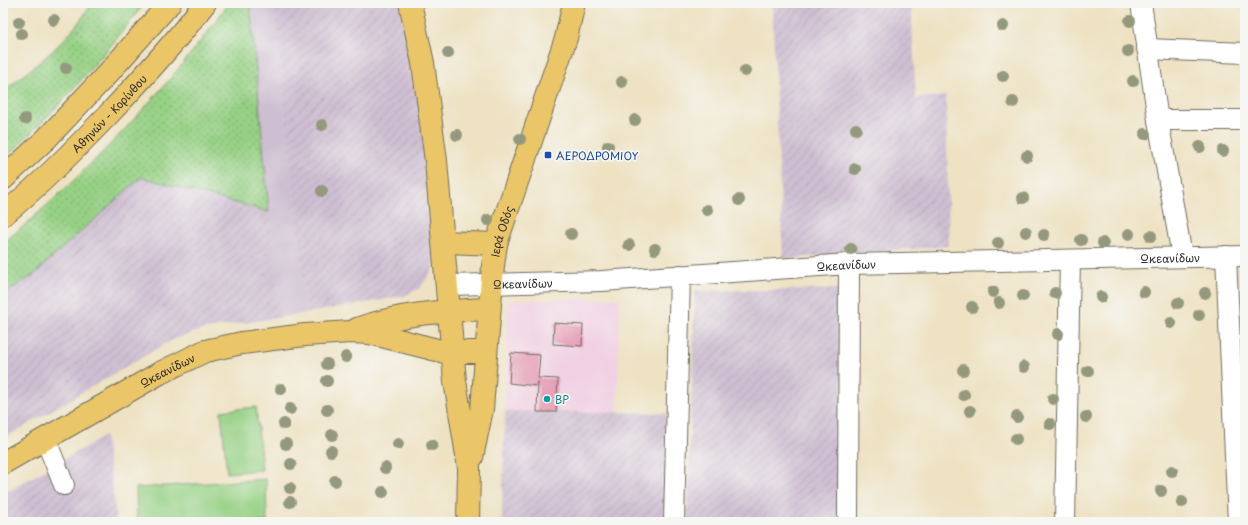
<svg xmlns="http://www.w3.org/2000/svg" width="1248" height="525" viewBox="0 0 1248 525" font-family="'Playpen Sans',sans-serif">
  <defs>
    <pattern id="industrial-furrows" width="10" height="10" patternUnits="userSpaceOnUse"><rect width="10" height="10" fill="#cebed1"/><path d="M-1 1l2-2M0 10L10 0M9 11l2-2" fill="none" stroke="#b1a3b4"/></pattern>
    <pattern id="grass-dots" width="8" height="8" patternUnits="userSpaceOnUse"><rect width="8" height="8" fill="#97d185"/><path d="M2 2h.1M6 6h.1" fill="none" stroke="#7baa6d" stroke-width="1.8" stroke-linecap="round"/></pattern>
  </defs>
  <rect width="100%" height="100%" fill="#f6f6f2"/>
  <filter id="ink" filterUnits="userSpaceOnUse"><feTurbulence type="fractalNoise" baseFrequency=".025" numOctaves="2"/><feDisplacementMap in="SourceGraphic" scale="8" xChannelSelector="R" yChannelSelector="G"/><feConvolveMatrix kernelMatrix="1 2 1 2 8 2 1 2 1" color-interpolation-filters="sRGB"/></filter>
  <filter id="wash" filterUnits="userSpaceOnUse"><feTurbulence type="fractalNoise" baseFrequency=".012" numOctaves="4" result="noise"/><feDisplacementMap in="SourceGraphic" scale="16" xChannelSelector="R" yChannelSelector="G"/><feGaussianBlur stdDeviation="0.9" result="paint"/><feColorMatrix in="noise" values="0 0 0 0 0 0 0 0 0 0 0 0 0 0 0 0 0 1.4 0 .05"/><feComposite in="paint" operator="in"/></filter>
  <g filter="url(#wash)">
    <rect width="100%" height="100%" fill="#eee2c3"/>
    <path fill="#f1d0e3" d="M 620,298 L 617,413 L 505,411 L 508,300 Z"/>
    <path fill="url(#industrial-furrows)" d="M 273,3 L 403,3 L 418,66 L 439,251 L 432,271 L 420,288 L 404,296 L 307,313 Z
      M 772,3 L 911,3 L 916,98 L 946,96 L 949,246 L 783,259 Z
      M 141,177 L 269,212 L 281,317 L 200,330 L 170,341 L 3,439 L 3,295 L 33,275 Z
      M 843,289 L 841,522 L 687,522 L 695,291 Z
      M 505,411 L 666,413 L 665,522 L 502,522 Z
      M 105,436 L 117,522 L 3,522 L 3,494 Z"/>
    <path fill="#cebed1" d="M 250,3 L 273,3 L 307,313 L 281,317 L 269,212 Z"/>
    <path fill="url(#grass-dots)" stroke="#617e58" d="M 92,3 L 145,3 C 102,59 55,112 3,160 L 3,91 C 37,65 70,40 92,3 Z
      M 229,3 L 250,3 L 269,212 L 141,177 L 33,275 L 3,295 L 3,243 C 86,175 167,90 229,3 Z"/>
    <path fill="#97d185" stroke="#617e58" d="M 256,407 L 262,470 L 227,473 L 221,411 Z
      M 266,479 L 267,522 L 137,522 L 136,488 Z"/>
    <g id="blocks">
      <path fill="#e391ad" d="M 554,323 L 583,325 L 582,346 L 553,344 Z
        M 511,353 L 540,355 L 538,378 L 558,379 L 556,412 L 537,412 L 538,382 L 537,386 L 509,383 Z"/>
    </g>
  </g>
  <g filter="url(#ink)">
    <use href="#blocks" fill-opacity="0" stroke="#6f6b60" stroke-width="1"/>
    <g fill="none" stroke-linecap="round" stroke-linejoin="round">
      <g stroke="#6f6b60" stroke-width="22">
        <g id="minor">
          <path d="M 1141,3 L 1158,120 L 1182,256"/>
          <path d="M 1147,49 L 1245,53"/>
          <path d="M 1158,120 L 1245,120"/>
          <path d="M 1226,256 L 1238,522"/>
          <path id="s1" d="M 448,285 L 602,281 L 849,264 L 1245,256"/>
          <path d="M 45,438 L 64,485"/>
          <path d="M 674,522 L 680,275"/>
          <path d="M 848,522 L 849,264"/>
          <path d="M 1065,522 L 1070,260"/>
        </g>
      </g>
      <g stroke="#6f6b60" stroke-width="24">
        <g id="major">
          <path d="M 410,3 L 423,63 L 436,161 L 455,381 L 469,468 L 468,522"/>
          <path d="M 444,242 L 496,244"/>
          <path d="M 357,329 C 399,313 445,311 489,309"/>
          <path id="s2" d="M 472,457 L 482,409 L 493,266 L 496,244 L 566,38 L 574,3"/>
          <path id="s3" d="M 3,463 L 160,373 L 205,351 L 242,343 L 305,335 L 350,332 L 370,333 L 445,352 L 486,352"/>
        </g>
      </g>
      <g stroke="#6f6b60" stroke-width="24">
        <g id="highway">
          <path d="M 3,179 L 47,138 L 110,71 L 170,3"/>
          <path id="s4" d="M 3,215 C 40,185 74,150 107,116 C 141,80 175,43 205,3"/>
        </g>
      </g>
      <use href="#minor" stroke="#fff" stroke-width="20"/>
      <use href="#major" stroke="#eac669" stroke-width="22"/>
      <use href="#highway" stroke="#eac669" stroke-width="22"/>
    </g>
    <g fill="#94997e">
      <circle cx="54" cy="20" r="6"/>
      <circle cx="1130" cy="21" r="6"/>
      <circle cx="19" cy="22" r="6"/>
      <circle cx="1003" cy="26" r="6"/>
      <circle cx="22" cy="34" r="6"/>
      <circle cx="1128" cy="51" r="6"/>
      <circle cx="448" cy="53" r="6"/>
      <circle cx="66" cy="68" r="6"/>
      <circle cx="745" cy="71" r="6"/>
      <circle cx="1003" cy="76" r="6"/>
      <circle cx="1133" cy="81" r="6"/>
      <circle cx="622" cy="82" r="6"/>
      <circle cx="1013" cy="102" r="6"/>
      <circle cx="25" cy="119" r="6"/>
      <circle cx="635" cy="120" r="6"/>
      <circle cx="322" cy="125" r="6"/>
      <circle cx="856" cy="129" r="6"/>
      <circle cx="1145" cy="134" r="6"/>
      <circle cx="457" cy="135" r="6"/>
      <circle cx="520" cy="139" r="6"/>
      <circle cx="608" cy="146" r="6"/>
      <circle cx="1200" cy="147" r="6"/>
      <circle cx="1223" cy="151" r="6"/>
      <circle cx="1027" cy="156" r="6"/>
      <circle cx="855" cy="169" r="6"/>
      <circle cx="322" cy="191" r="6"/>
      <circle cx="1023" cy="198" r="6"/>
      <circle cx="739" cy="200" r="6"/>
      <circle cx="707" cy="210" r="6"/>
      <circle cx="488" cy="220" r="6"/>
      <circle cx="1026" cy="232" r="6"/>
      <circle cx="571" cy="234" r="6"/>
      <circle cx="1129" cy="234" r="6"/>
      <circle cx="1044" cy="235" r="6"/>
      <circle cx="1151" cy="236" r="6"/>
      <circle cx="1081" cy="240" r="6"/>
      <circle cx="998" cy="243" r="6"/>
      <circle cx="1103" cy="243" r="6"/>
      <circle cx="629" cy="245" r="6"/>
      <circle cx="655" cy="249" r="6"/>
      <circle cx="851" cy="249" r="6"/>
      <circle cx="993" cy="292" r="6"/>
      <circle cx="1144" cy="292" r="6"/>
      <circle cx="1055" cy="293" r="6"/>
      <circle cx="1205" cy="293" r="6"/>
      <circle cx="1023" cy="296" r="6"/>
      <circle cx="1101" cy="297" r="6"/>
      <circle cx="999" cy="303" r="6"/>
      <circle cx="1178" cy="303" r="6"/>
      <circle cx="972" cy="307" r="6"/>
      <circle cx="1199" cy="315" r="6"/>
      <circle cx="1171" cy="323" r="6"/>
      <circle cx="1058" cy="334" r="6"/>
      <circle cx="346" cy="357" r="6"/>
      <circle cx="327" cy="364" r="6"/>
      <circle cx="1024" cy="367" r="6"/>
      <circle cx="963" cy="370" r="6"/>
      <circle cx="1088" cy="371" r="6"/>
      <circle cx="327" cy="381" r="6"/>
      <circle cx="281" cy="389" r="6"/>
      <circle cx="964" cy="395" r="6"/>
      <circle cx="1053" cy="399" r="6"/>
      <circle cx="290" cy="409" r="6"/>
      <circle cx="327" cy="410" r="6"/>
      <circle cx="970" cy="411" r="6"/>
      <circle cx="1017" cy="417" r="6"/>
      <circle cx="1086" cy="417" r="6"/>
      <circle cx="284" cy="424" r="6"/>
      <circle cx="1050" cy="424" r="6"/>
      <circle cx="332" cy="435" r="6"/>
      <circle cx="1016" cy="439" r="6"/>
      <circle cx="286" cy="444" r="6"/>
      <circle cx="398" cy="444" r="6"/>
      <circle cx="432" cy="445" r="6"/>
      <circle cx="331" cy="451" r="6"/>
      <circle cx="291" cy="464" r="6"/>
      <circle cx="385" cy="468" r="6"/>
      <circle cx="1172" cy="471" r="6"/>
      <circle cx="335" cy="481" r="6"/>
      <circle cx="290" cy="488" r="6"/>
      <circle cx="1161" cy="491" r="6"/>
      <circle cx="383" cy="492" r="6"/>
      <circle cx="290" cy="502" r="6"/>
      <circle cx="1182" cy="502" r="6"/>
    </g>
  </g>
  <rect fill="#1a4fb4" stroke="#f6f6f2" stroke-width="1.5" x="544" y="151" width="8" height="8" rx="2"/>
  <circle fill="#0f9aa8" stroke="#f6f6f2" stroke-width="1.5" cx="547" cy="399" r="4"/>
  <g text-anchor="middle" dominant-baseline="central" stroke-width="3.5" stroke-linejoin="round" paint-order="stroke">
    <g font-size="11" fill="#2b2b2b" stroke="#f6f6f2">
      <text stroke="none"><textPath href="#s4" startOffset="147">Αθηνών - Κορίνθου</textPath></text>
      <text stroke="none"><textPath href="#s2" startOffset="228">Ιερά Οδός</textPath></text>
      <text stroke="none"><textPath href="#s1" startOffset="723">Ωκεανίδων</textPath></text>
      <text stroke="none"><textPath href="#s1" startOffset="399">Ωκεανίδων</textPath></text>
      <text stroke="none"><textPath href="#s1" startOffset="75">Ωκεανίδων</textPath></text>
      <text stroke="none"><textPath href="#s3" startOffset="189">Ωκεανίδων</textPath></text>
    </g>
    <g font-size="11" fill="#164399" stroke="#f6f6f2" text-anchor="start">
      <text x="556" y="155">ΑΕΡΟΔΡΟΜΙΟΥ</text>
    </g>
    <g font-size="11" fill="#0d838f" stroke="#f6f6f2" text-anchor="start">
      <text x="555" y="399">BP</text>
    </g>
  </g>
  <rect width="1248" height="525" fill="none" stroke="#f6f6f2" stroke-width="16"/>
</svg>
